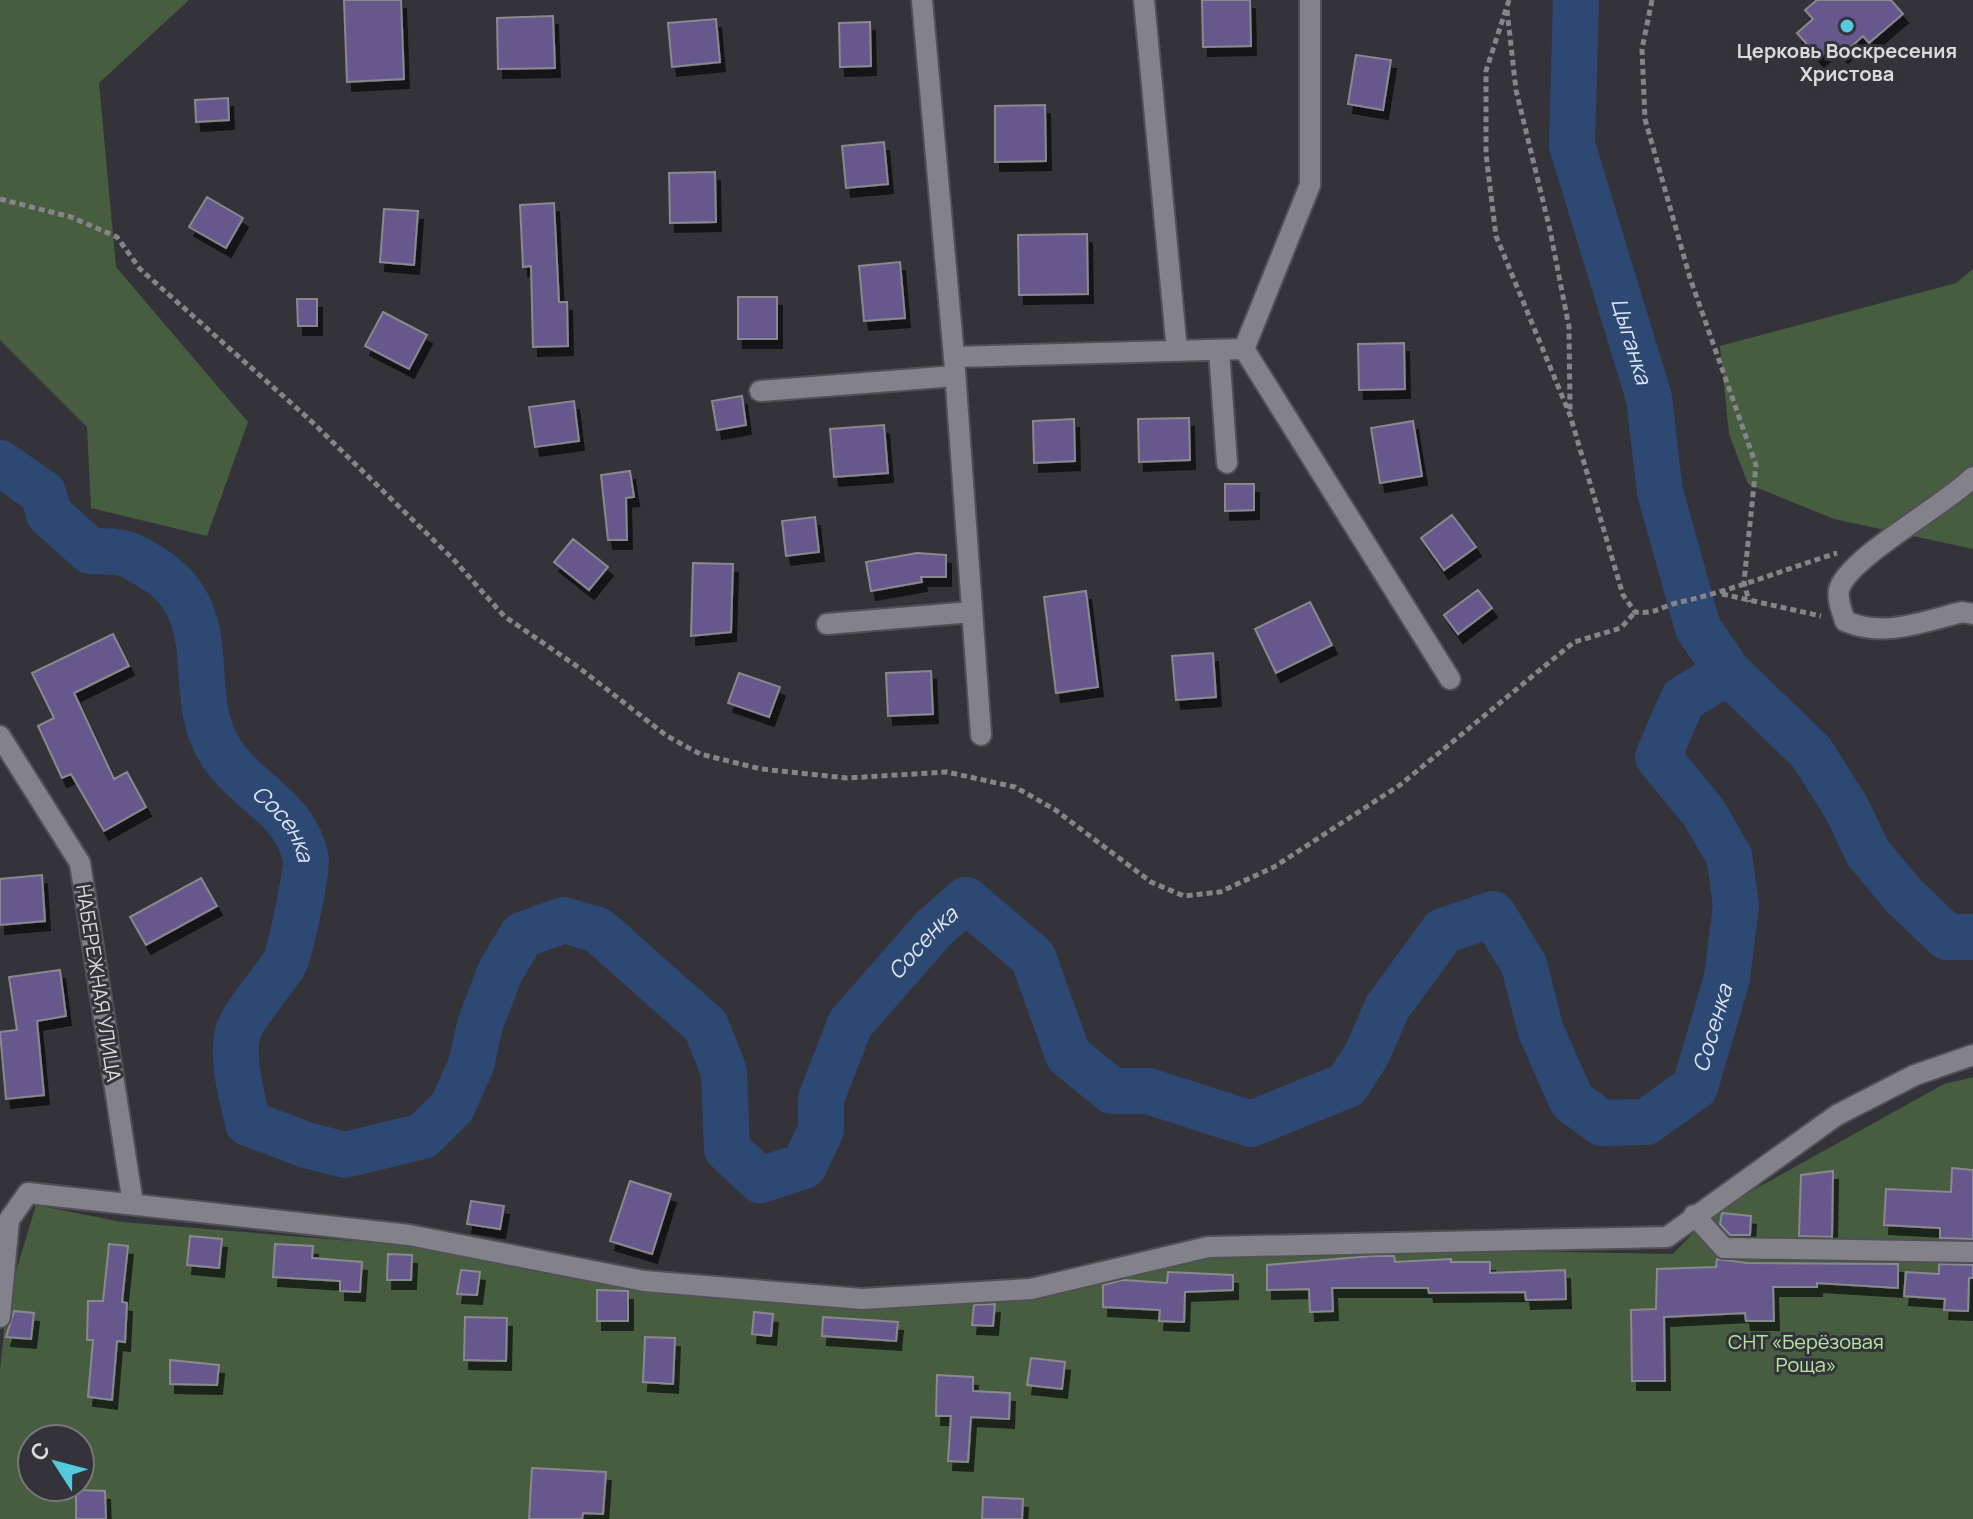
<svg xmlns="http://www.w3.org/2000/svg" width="1973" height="1519" viewBox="0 0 1973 1519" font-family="Manrope,sans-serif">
  <defs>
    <filter id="shadow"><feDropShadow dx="5" dy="9" stdDeviation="0" flood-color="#0009"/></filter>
  </defs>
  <rect width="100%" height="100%" fill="#343339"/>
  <path fill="#475d40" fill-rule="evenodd" d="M 0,0 L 189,0 L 99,83 L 116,267 L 248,422 L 207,536 L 91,508 L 87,427 L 0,340 Z
    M 1973,269 L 1973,549 L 1834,519 L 1748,484 L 1729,434 L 1720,346 L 1956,283 Z
    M 1973,1077 L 1973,1519 L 0,1519 L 0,1371 L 7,1301 L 36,1205 L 122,1222 L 413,1246 L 640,1287 L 946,1301 L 1212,1254 L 1454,1250 L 1673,1254 L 1712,1213 L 1944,1084 ZM 32,1439 L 80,1439 L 80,1487 L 32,1487 Z"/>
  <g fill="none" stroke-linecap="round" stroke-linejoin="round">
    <g stroke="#2e4874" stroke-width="46">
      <path id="s1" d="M 1576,0 L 1572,145 L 1649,398 L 1660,492 L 1698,628 L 1728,672"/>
      <path id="s2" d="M 0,463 L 43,493 L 49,514 L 90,551 C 125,551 127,552 157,571 C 226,618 182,696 222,754 C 249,794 298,809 306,861 C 307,870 290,954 285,962 C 276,978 241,1018 238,1032 C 231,1061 242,1095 248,1123 L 306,1145 L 345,1155 L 423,1136 L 452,1107 L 471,1065 L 480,1025 L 500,972 L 522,935 L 564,920 L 598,930 L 706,1026 L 724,1072 L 727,1149 L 760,1180 L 804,1166 L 821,1130 L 821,1099 L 850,1024 L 934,928 L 966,900 L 1033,957 L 1068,1055 L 1112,1091 L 1148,1091 L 1251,1124 L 1347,1085 L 1367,1054 L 1387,1008 L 1443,931 L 1493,914 L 1524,965 L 1541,1031 L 1572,1101 L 1602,1123 L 1646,1122 L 1695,1087 L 1727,978 L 1736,905 L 1729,856 L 1704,813 L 1658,757 L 1683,699 L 1728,672 L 1811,752 L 1847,809 L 1868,853 L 1904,896 L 1947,937 L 1973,937"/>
    </g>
  </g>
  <path fill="#66588c" stroke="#8a888f" stroke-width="2" filter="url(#shadow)" d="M 344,0 L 401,0 L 404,79 L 347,82 Z
    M 1202,0 L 1250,0 L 1251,46 L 1203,47 Z
    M 1817,0 L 1891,0 L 1903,14 L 1869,43 L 1863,36 L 1843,54 L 1834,44 L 1819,58 L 1797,33 L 1813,19 L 1805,10 Z
    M 553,16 L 555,68 L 498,69 L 497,18 Z
    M 716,19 L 720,62 L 672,67 L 668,23 Z
    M 870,22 L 871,66 L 840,67 L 839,23 Z
    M 1356,55 L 1391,60 L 1383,110 L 1348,104 Z
    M 228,98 L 229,120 L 196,122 L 195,100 Z
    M 1045,105 L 1046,161 L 995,162 L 995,106 Z
    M 884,142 L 888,184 L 846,188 L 842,146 Z
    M 715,172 L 716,222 L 670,223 L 669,173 Z
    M 207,197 L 243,218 L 226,248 L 189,227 Z
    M 554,203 L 559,302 L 567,302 L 568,346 L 533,347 L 531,266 L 523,267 L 520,205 Z
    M 384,209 L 418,211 L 414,265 L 380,262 Z
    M 1087,234 L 1088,294 L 1019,295 L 1018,235 Z
    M 900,262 L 905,318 L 864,321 L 859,266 Z
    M 738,297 L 777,297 L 777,339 L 738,339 Z
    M 297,299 L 317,299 L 317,326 L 298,326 Z
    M 383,312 L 427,335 L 409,369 L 365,346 Z
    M 1404,343 L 1405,389 L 1359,390 L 1358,344 Z
    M 742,396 L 746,425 L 717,430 L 712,401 Z
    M 574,401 L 579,441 L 535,447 L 529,407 Z
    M 1189,418 L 1190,460 L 1139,462 L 1138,419 Z
    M 1074,419 L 1075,461 L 1034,463 L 1033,421 Z
    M 1413,421 L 1422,476 L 1380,483 L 1371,428 Z
    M 884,425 L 888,473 L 834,477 L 830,429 Z
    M 630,471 L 634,497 L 626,498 L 627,540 L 608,540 L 601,475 Z
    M 1225,484 L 1254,484 L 1254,510 L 1225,511 Z
    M 1452,515 L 1476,547 L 1444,570 L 1421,538 Z
    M 815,517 L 819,552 L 786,556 L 782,521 Z
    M 573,539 L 608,567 L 589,590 L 554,562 Z
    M 917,553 L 946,555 L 946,577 L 921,577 L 922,582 L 871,591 L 866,562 Z
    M 693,563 L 733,564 L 731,632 L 691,636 Z
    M 1478,590 L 1492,608 L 1458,634 L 1444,615 Z
    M 1086,591 L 1098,687 L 1056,693 L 1044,597 Z
    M 1310,602 L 1332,645 L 1276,673 L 1255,629 Z
    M 113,634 L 129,666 L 74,693 L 114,779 L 127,772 L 146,807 L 104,831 L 71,774 L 62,778 L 38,726 L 54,718 L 32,673 Z
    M 1213,653 L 1216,697 L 1176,700 L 1172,656 Z
    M 931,671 L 933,714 L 888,716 L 886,673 Z
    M 739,673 L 780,687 L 769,717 L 728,703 Z
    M 42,875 L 45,921 L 0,925 L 0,879 Z
    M 201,878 L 217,906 L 146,945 L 130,917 Z
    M 60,970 L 66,1016 L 37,1021 L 44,1095 L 6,1099 L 0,1032 L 17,1030 L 9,977 Z
    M 1952,1168 L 1973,1170 L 1973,1239 L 1940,1238 L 1940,1228 L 1884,1225 L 1886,1189 L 1951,1192 Z
    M 1833,1171 L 1832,1237 L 1799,1236 L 1801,1175 Z
    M 630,1181 L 671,1194 L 652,1254 L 610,1241 Z
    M 471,1201 L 504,1206 L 500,1229 L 467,1224 Z
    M 1722,1213 L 1751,1216 L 1750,1235 L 1730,1235 L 1720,1224 Z
    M 190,1236 L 222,1239 L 219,1268 L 187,1265 Z
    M 109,1244 L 128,1246 L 122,1302 L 127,1303 L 125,1342 L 117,1341 L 112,1400 L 88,1397 L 93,1340 L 87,1340 L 88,1301 L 103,1301 Z
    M 275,1244 L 313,1246 L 312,1258 L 362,1262 L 360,1292 L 340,1291 L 340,1281 L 273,1277 Z
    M 388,1254 L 412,1255 L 411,1280 L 387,1280 Z
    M 1372,1256 L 1394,1256 L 1395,1262 L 1451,1259 L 1451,1262 L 1490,1262 L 1490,1273 L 1565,1270 L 1566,1299 L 1526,1300 L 1525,1292 L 1429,1293 L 1428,1288 L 1332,1288 L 1333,1311 L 1310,1312 L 1309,1289 L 1267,1290 L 1267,1265 Z
    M 1717,1259 L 1747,1263 L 1898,1264 L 1898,1288 L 1817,1283 L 1817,1287 L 1773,1287 L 1774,1321 L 1746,1321 L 1745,1313 L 1664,1317 L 1665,1381 L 1632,1381 L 1631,1310 L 1656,1309 L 1657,1269 L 1716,1267 Z
    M 1939,1264 L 1973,1265 L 1973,1278 L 1969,1278 L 1968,1311 L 1944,1310 L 1945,1299 L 1904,1296 L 1906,1272 L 1939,1274 Z
    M 461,1270 L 480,1272 L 477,1295 L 457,1294 Z
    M 1168,1272 L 1233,1275 L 1233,1290 L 1185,1292 L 1184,1322 L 1159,1321 L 1160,1310 L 1103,1307 L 1103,1285 L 1123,1280 L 1167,1283 Z
    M 597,1290 L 628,1291 L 628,1321 L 597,1321 Z
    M 995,1304 L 993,1326 L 972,1325 L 974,1305 Z
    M 14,1311 L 34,1313 L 31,1339 L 6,1337 Z
    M 754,1312 L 773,1314 L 771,1336 L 752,1334 Z
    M 465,1317 L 507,1318 L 506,1361 L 464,1360 Z
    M 823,1317 L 898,1322 L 896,1341 L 822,1336 Z
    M 645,1337 L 675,1338 L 673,1384 L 643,1382 Z
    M 1031,1358 L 1065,1362 L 1062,1389 L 1027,1385 Z
    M 170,1360 L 219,1365 L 217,1385 L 170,1384 Z
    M 937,1375 L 973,1377 L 973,1391 L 1010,1393 L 1009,1419 L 971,1417 L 968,1462 L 948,1461 L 951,1416 L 936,1416 Z
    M 532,1468 L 606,1472 L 603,1514 L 583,1513 L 582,1519 L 529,1519 Z
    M 76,1490 L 105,1491 L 106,1519 L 76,1519 Z
    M 983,1497 L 1023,1499 L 1022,1519 L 982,1519 Z"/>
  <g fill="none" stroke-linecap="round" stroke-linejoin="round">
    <g stroke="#515155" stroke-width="24">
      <path id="minor" d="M 922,0 L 954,357 L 981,735
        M 1144,0 L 1177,351
        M 1244,349 L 1450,679
        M 1244,349 L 1310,185 L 1310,0
        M 1219,350 L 1227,463
        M 954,357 L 1244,349
        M 760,391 L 955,376
        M 1973,477 C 1946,505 1847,558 1839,590 C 1837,600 1842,611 1845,621 C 1883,638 1922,622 1962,612 L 1973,614
        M 827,624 L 972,612
        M 0,736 L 80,863 L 133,1204
        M 1694,1215 L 1724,1248 L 1973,1252
        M 0,1317 L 9,1220 L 28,1193 L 409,1235 L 644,1281 L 862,1299 L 1031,1289 L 1208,1247 L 1667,1237 L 1837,1115 L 1915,1075 L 1973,1055"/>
    </g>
    <path stroke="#858489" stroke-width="5" stroke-dasharray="6 4" stroke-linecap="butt" d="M 1509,0 L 1486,71 L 1486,154 L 1496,236 L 1570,415 L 1623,595 L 1635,612 C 1656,614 1658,608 1676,603 C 1731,591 1783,570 1837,553
      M 1652,0 L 1642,49 L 1645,119 L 1690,278 L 1756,465 L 1744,582 L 1749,602
      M 1507,10 L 1516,90 L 1550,230 L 1569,327 L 1570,410
      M 0,199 L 71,217 L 117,237 L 140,269 L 309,419 L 454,560 L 504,616 L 578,667 L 667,736 L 700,754 L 761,769 L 847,778 L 947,772 L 1015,787 L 1054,809 L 1151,882 L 1184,896 L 1220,892 L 1274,867 L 1400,785 L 1574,642 L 1621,628 L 1635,612
      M 1722,594 L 1821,616"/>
    <use href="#minor" stroke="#838189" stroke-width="20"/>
  </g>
  <circle fill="#55cadf" stroke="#343339" stroke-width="3" cx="1847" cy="26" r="8"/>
  <g text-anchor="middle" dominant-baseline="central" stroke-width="6" stroke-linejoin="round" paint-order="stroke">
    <g font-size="20" font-weight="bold" fill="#dbdbdf" stroke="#343339">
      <text x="1847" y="50">Церковь Воскресения<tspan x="1847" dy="23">Христова</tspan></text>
    </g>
    <g font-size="20" fill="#dbdbdf" stroke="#343339">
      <text transform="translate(99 983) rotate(81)">НАБЕРЕЖНАЯ УЛИЦА</text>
    </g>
    <g font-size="20" fill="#b2e9a1" stroke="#343339">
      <text x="1806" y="1341">СНТ «Берёзовая<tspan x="1806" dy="23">Роща»</tspan></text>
    </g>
    <g font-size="22" font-style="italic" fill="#dbe4f3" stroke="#343339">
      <text stroke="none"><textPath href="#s1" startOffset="350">Цыганка</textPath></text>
      <text stroke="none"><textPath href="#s2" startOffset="496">Сосенка</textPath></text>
      <text stroke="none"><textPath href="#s2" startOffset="1934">Сосенка</textPath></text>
      <text stroke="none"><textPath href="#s2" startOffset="3134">Сосенка</textPath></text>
    </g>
  </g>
  <g transform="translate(56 1463) rotate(306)"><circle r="38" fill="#343339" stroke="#77767b" stroke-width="2"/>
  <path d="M0-6L14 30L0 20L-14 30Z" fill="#55cadf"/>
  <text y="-12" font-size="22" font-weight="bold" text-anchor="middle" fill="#dbdbdf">С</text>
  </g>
</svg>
